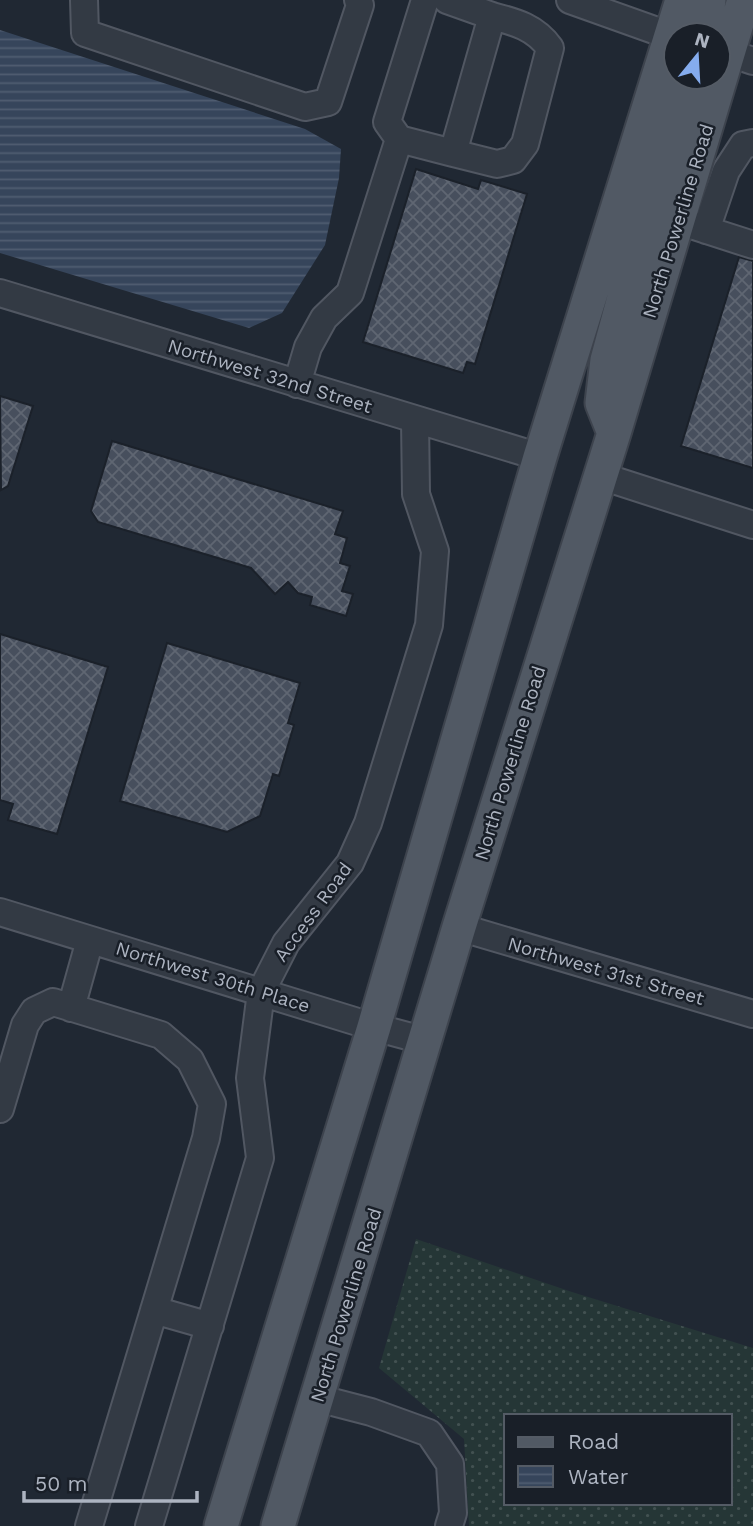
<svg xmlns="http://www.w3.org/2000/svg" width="753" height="1526" viewBox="0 0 753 1526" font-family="'Work Sans',sans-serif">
  <defs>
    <pattern id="grass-dots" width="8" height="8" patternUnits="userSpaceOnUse" patternTransform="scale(1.75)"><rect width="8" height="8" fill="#253636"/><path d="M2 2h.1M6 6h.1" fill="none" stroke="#425151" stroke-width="1.8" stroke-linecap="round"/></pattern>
    <pattern id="water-rules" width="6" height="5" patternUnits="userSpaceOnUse" patternTransform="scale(1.75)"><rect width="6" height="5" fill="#36455b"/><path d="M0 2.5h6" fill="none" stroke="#505d71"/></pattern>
    <pattern id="building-cross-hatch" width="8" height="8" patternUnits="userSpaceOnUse" patternTransform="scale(1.75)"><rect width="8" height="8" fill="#474f5d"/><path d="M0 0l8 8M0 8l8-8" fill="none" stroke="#5f6672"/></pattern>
  </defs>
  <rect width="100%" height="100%" fill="#202833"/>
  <path fill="url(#grass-dots)" fill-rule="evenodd" d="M 416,1239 L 572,1292 L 753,1348 L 753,1526 L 469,1526 L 464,1439 L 379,1368 ZM 506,1416 L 730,1416 L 730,1503 L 506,1503 Z"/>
  <path fill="url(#water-rules)" d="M 0,30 L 305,129 L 341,149 L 339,178 L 325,245 L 282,313 L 249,328 L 0,253 Z"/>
  <path fill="url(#building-cross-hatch)" stroke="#1b212a" stroke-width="2" d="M 416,169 L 478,189 L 481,180 L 527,194 L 475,364 L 467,362 L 463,373 L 363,342 Z
    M 739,257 L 753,261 L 753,468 L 681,446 Z
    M 0,396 L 33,406 L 8,486 L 1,490 Z
    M 112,441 L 343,511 L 335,534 L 347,538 L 340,563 L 350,566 L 342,591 L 353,594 L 346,616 L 310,605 L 312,597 L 298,593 L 288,582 L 275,594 L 251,568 L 98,522 L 91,511 Z
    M 0,634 L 108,667 L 57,834 L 8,820 L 13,804 L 0,800 Z
    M 167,643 L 300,683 L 288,723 L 294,725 L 279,776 L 273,774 L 260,816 L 227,832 L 120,801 Z"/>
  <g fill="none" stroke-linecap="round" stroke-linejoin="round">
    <g stroke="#515762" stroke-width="30">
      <path id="minor" d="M 84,0 L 85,33 L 305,107 L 328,102 L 360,5 L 358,0
        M 570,0 L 671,36
        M 729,53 L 753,61
        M 399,139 L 453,153 L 492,16 L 447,0
        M 453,153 L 497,164 L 513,160 L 525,144 L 550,48 C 535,27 515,22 492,16
        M 691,225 L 753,245
        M 706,230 L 726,171 L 743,145 L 753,143
        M 0,293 L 540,457
        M 297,384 L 308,347 L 324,318 L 350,293 L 399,139 L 387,122 L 425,0
        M 601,476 L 753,525
        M 0,912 L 374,1027 L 426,1041
        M 459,927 L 753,1014
        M 71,1008 L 90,940
        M 0,1109 L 25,1025 L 34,1011 L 53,1002 L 161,1035 L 190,1060 L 212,1104 L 206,1138 L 89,1526
        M 154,1310 L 210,1326
        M 317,1398 L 371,1412 L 429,1433 L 450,1464 L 453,1513 L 449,1526
        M 149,1526 L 260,1158 L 250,1078 L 261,992 L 286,943 L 350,863 L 368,823 L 429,625 L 435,551 L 416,494 L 415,420"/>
    </g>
    <g stroke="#3d434d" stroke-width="37">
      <path id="major" d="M 709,0 L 707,15 L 711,35
        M 614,433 L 602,403 L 607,360 L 637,250 L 680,116 L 690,77
        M 221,1526 L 374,1027 L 540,457 L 682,0
        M 278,1526 L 459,927 L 614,433 L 744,0"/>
    </g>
    <use href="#minor" stroke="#333a44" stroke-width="26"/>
    <use href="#major" stroke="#515964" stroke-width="33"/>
  </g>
  <g text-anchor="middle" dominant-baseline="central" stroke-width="5" stroke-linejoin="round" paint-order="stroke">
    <g font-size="19" fill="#adb4c1" stroke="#191f28">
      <text transform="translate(678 221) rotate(-73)">North Powerline Road</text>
      <text transform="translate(270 376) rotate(17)">Northwest 32nd Street</text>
      <text transform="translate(510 763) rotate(-73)">North Powerline Road</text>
      <text transform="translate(313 912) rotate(-54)">Access Road</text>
      <text transform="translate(606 971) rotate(16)">Northwest 31st Street</text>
      <text transform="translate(213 977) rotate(17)">Northwest 30th Place</text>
      <text transform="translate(346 1305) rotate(-73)">North Powerline Road</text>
    </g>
  </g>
  <rect x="504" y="1414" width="228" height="91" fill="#191f28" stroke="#545b65" stroke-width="2"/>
  <rect x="518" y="1437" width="35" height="10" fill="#515964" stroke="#545b65" stroke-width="2"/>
  <text x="568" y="1449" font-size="21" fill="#adb4c1">Road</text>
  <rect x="518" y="1466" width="35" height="21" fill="url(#water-rules)" stroke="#545b65" stroke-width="2"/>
  <text x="568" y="1484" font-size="21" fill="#adb4c1">Water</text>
  <g transform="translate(697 56) rotate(18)"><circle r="33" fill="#191f28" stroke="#545b65" stroke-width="2"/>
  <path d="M0-5L12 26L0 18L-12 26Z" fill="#85acee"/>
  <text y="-10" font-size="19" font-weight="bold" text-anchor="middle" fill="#adb4c1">N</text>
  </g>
  <path d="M24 1491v10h173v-10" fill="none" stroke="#adb4c1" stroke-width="3.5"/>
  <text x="35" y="1491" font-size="21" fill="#adb4c1" stroke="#191f28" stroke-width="5" paint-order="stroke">50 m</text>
</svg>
